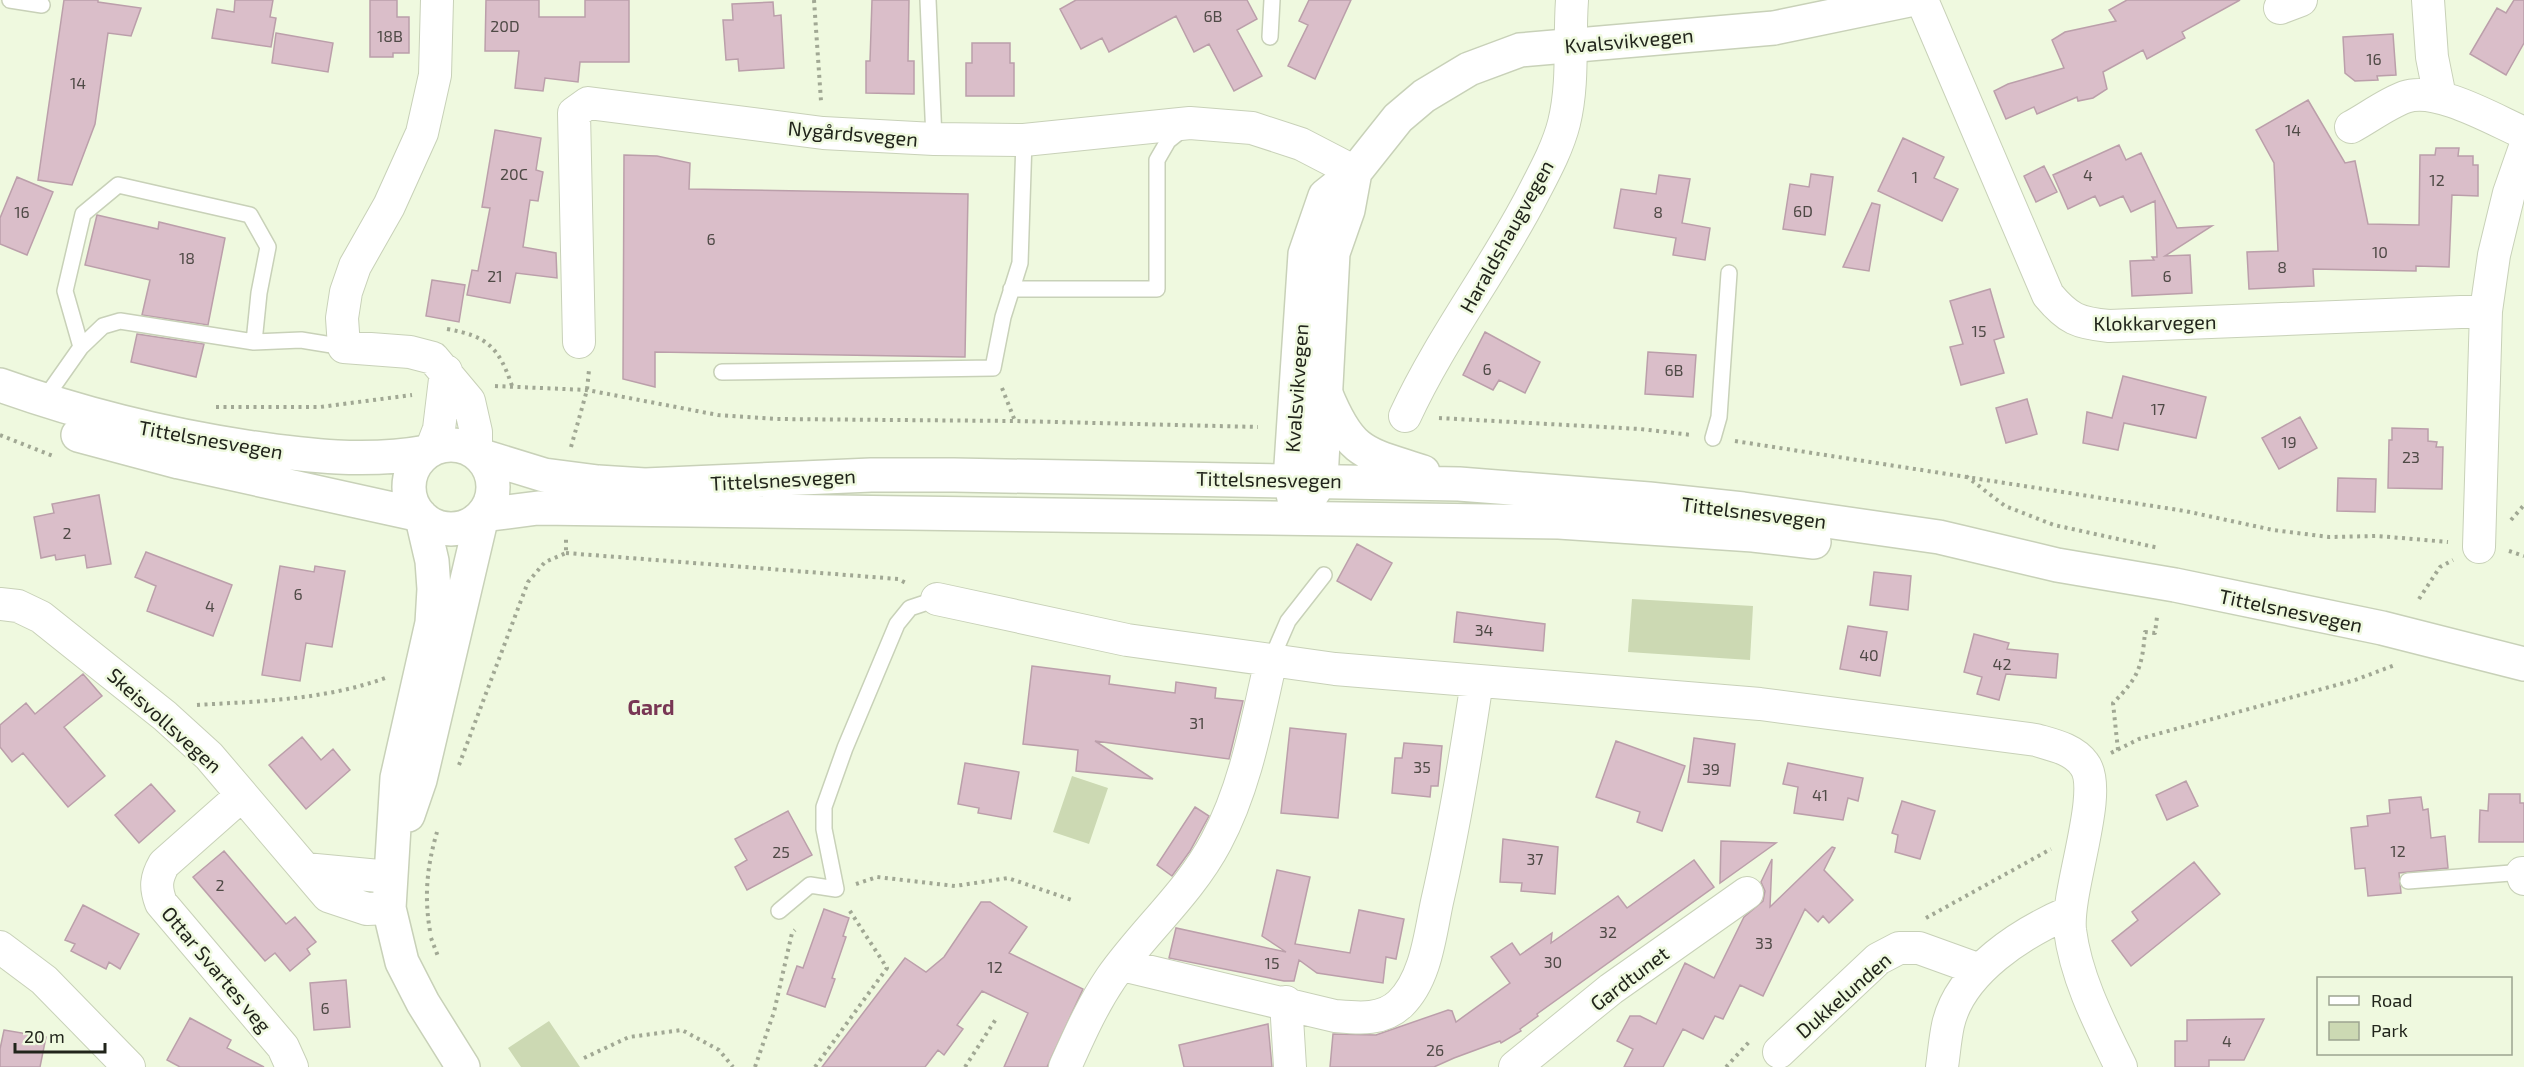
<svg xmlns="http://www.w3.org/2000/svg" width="2524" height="1067" viewBox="0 0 2524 1067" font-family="'Exo 2',sans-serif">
  <rect width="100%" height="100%" fill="#eff9df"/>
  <path fill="#ccd9b3" d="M 1632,599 L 1753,606 L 1750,660 L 1628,652 Z
    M 1072,776 L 1108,788 L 1089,844 L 1053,832 Z
    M 549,1021 L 580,1067 L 521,1067 L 508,1048 Z"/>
  <path fill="#dabec9" stroke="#bb9faa" stroke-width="1.5" d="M 64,0 L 98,0 L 98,2 L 141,8 L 131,36 L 108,33 L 95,124 L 72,185 L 38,180 Z
    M 235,0 L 273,0 L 270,17 L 276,18 L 271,47 L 212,38 L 217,9 L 234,12 Z
    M 370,0 L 397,0 L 397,17 L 409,17 L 409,53 L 393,53 L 393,57 L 370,57 Z
    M 486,0 L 539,0 L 539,17 L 585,17 L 585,0 L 629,0 L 629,62 L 580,62 L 578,82 L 545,78 L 543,91 L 515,88 L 519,51 L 485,51 Z
    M 872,0 L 909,0 L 908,61 L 914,61 L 914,94 L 866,93 L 866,61 L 870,61 Z
    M 1076,0 L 1247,0 L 1257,19 L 1237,30 L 1262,76 L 1234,91 L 1209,44 L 1194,52 L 1176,16 L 1109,52 L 1102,38 L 1081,49 L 1060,9 Z
    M 1309,0 L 1351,0 L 1315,79 L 1288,66 L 1308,25 L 1299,21 Z
    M 2127,0 L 2240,0 L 2182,32 L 2185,38 L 2147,59 L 2143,50 L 2103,72 L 2107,89 L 2093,98 L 2078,101 L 2077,97 L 2037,114 L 2034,107 L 2006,119 L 1994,91 L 2008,84 L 2064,68 L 2052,40 L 2065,32 L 2116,21 L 2109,10 Z
    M 2514,0 L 2524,0 L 2524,43 L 2506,75 L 2470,54 L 2497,8 L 2506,13 Z
    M 773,2 L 774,16 L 781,15 L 784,68 L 739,71 L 738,59 L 726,60 L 723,20 L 733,20 L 732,4 Z
    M 276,33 L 333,43 L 328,72 L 272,63 Z
    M 2393,34 L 2396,75 L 2377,76 L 2378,80 L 2355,81 L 2345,73 L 2343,37 Z
    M 972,43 L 1010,43 L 1010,63 L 1014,63 L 1014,96 L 966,96 L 966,63 L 972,63 Z
    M 2308,100 L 2345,163 L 2355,161 L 2368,224 L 2419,225 L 2420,155 L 2435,155 L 2436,148 L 2459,148 L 2458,156 L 2473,156 L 2473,165 L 2478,165 L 2478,196 L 2452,195 L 2449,267 L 2416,266 L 2416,271 L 2313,269 L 2314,286 L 2249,289 L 2247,252 L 2278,251 L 2274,163 L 2256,130 Z
    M 495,130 L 541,138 L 536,170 L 543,172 L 538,201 L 530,200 L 523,247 L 556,253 L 557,278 L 516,273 L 510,303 L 467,295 L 472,270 L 478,271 L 490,208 L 482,207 Z
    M 1903,138 L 1944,157 L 1934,178 L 1958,189 L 1942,221 L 1878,191 Z
    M 2119,145 L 2126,160 L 2141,153 L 2177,228 L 2212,226 L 2165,256 L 2190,255 L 2192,293 L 2132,296 L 2130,261 L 2154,260 L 2152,257 L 2157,257 L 2155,201 L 2131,212 L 2123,196 L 2100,206 L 2095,196 L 2068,209 L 2053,175 Z
    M 624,155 L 657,156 L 690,163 L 689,189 L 968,194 L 965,357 L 655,352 L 655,387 L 623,379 Z
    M 2044,166 L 2057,192 L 2036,202 L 2024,176 Z
    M 1811,174 L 1833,177 L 1825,235 L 1783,229 L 1790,184 L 1809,187 Z
    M 1659,175 L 1690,179 L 1682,223 L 1710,228 L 1705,260 L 1673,255 L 1676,238 L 1614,228 L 1621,189 L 1656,194 Z
    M 17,177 L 53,192 L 27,255 L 0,244 L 0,218 Z
    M 1872,203 L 1880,205 L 1869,271 L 1843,267 Z
    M 97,215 L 158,229 L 159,222 L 225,238 L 208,325 L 142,315 L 150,280 L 85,265 Z
    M 432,280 L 465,285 L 459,322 L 426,316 Z
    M 1990,289 L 2004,337 L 1994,340 L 2004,373 L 1961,385 L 1950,347 L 1963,344 L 1950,301 Z
    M 1485,332 L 1540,362 L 1525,393 L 1499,380 L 1493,390 L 1463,375 Z
    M 137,334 L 204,344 L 196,377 L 131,362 Z
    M 1648,352 L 1696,355 L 1693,397 L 1645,394 Z
    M 2123,376 L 2206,397 L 2196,438 L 2124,423 L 2118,450 L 2083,443 L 2087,412 L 2112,418 Z
    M 2027,399 L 2037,434 L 2006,443 L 1996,408 Z
    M 2300,417 L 2317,448 L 2279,469 L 2262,438 Z
    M 2392,428 L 2428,429 L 2428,441 L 2437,442 L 2436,447 L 2443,447 L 2442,489 L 2388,488 L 2389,440 L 2392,440 Z
    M 2338,478 L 2376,479 L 2375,512 L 2337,511 Z
    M 99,495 L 111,564 L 87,568 L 85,555 L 56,560 L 55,555 L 41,558 L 34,517 L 54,513 L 52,504 Z
    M 1357,544 L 1392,563 L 1371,600 L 1337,581 Z
    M 146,552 L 232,585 L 213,636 L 147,611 L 156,586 L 135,577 Z
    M 280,566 L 314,572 L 315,566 L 345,571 L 332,647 L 306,643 L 300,681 L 262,675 Z
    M 1874,572 L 1911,576 L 1908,610 L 1870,605 Z
    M 1457,612 L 1545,624 L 1543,651 L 1454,642 Z
    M 1848,626 L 1887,632 L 1880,676 L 1840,669 Z
    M 1974,634 L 2009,643 L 2007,649 L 2058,654 L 2056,678 L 2006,674 L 1999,700 L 1977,694 L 1982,677 L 1964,672 Z
    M 1032,666 L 1110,676 L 1109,684 L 1175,693 L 1176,682 L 1216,688 L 1215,698 L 1243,701 L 1229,759 L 1095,741 L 1153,779 L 1076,771 L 1078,750 L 1023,744 Z
    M 83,674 L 102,696 L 64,727 L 105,776 L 68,807 L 23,753 L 12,762 L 0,747 L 0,725 L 26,703 L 35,714 Z
    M 1290,728 L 1346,734 L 1338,818 L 1281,813 Z
    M 302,737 L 321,760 L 333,749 L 350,770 L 306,809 L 269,765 Z
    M 1694,738 L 1735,744 L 1730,786 L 1688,782 Z
    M 1616,741 L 1685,766 L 1662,831 L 1637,822 L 1640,812 L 1596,797 Z
    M 1404,743 L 1442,746 L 1438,786 L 1431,786 L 1430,797 L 1392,793 L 1395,758 L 1402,758 Z
    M 965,763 L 1019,772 L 1011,819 L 978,813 L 979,808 L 958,804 Z
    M 1788,763 L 1863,778 L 1858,801 L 1848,798 L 1843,820 L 1794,813 L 1798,787 L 1783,784 Z
    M 2186,781 L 2198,806 L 2167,820 L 2156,795 Z
    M 151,784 L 175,811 L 139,843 L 115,815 Z
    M 2489,794 L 2520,794 L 2520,803 L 2524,803 L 2524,842 L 2479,842 L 2480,810 L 2488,811 Z
    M 2421,797 L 2423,810 L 2428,809 L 2431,838 L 2445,836 L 2448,868 L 2399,873 L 2401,893 L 2368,896 L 2365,868 L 2355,869 L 2351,828 L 2368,826 L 2367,816 L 2390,813 L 2389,800 Z
    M 1902,801 L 1935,811 L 1920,859 L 1895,852 L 1898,835 L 1892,833 Z
    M 1195,807 L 1209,816 L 1190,851 L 1172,876 L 1157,865 Z
    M 788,811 L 812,855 L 747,890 L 735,867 L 747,860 L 735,839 Z
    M 1503,839 L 1558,847 L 1555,894 L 1521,891 L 1522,883 L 1500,882 Z
    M 1721,841 L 1776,843 L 1720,883 Z
    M 1832,847 L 1835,848 L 1824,870 L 1853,900 L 1829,923 L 1823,916 L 1818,922 L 1805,909 L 1763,996 L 1740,985 L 1723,1019 L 1715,1016 L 1703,1039 L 1683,1029 L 1663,1067 L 1624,1067 L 1633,1049 L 1617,1041 L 1630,1016 L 1640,1016 L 1656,1024 L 1685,963 L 1714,978 L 1744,917 L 1763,901 L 1765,891 L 1761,882 L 1772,859 L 1770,907 Z
    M 224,851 L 286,924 L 295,917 L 316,942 L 307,949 L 310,954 L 290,971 L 275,953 L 265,961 L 193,877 Z
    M 1694,860 L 1714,887 L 1537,1014 L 1538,1016 L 1520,1029 L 1521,1031 L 1501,1043 L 1500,1041 L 1454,1058 L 1434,1067 L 1330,1067 L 1333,1034 L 1376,1035 L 1448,1010 L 1452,1011 L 1456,1022 L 1510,983 L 1491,957 L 1512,943 L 1520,955 L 1552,933 L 1551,943 L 1618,896 L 1627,908 Z
    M 2194,862 L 2220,894 L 2131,966 L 2112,941 L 2138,920 L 2132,912 Z
    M 1277,870 L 1310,877 L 1295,944 L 1350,953 L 1359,910 L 1404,919 L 1396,959 L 1386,957 L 1383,983 L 1317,973 L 1299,960 L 1294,981 L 1284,981 L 1169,958 L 1176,928 L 1286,952 L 1262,936 Z
    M 981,902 L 990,902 L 1027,927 L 1009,953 L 1083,989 L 1047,1067 L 1004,1067 L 1028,1013 L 982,991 L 957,1025 L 963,1029 L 944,1055 L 938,1050 L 925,1067 L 822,1067 L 905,958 L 926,972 L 944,957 Z
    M 83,905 L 139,934 L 120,969 L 109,962 L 106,969 L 71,951 L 75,944 L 65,940 Z
    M 824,909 L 849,918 L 843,936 L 846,937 L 832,978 L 835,979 L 825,1007 L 787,994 L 797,966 L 803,968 Z
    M 346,980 L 350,1027 L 314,1030 L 310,983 Z
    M 190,1018 L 231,1040 L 227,1048 L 264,1067 L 180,1067 L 167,1060 Z
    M 2264,1019 L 2244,1060 L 2209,1060 L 2209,1067 L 2175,1067 L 2175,1041 L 2187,1041 L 2187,1020 Z
    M 1268,1024 L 1272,1067 L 1184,1067 L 1179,1045 Z
    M 4,1030 L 46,1037 L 40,1067 L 0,1067 L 0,1049 Z"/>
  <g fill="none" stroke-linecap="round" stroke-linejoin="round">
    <g stroke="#c8d1b8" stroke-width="18">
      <path id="lane" d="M 10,0 L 42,5
        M 928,0 L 934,139
        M 1270,37 L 1272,0
        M 1011,289 L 1157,289 L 1157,160 L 1168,141 L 1183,129
        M 81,347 L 65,291 L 83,214 L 118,185 L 250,215 L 268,247 L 259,293 L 254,342
        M 722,372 L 993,368 L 1003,317 L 1020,263 L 1024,140
        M 43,401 L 81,347 L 103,326 L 120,321 L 254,342 L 301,340 L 344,347
        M 1713,438 L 1719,417 L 1729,273
        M 1271,660 L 1288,621 L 1324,575
        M 2408,881 L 2524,872
        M 779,911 L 810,885 L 836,889 L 824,829 L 824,807 L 845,748 L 897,624 L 910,608 L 937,599"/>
    </g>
    <g stroke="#c8d1b8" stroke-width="34">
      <path id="street" d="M 437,0 L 435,75 L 422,133 L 389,206 L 355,266 L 346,292 L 342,318 L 344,347 L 410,352 L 433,358 L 469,401 L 476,432 L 476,453
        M 1922,0 L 2048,295 C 2068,319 2078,323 2109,326 L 2486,311
        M 2428,0 L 2432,57 L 2440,97
        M 2280,8 L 2301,0
        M 2351,127 C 2368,118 2386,104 2405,97 C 2437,86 2494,120 2524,133
        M 579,342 L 574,113 L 588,103 L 823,133 L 934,139 L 1024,140 L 1190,123 L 1252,128 L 1301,144 L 1355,172
        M 1405,416 C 1441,338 1494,270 1533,194 C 1545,171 1558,147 1564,123 C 1574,82 1569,41 1572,0
        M 431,450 L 439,429 L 446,371
        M 2479,547 L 2486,311 L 2494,255 L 2509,193 L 2524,150
        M 937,599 L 1127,640 L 1335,669 L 1760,704 L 2036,740 C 2053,745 2073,749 2084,764 C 2105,790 2066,890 2070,930 C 2076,978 2100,1024 2121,1067
        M 0,604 L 18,606 L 41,617 L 165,716 L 209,756 L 328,896 L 367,909 L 389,908
        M 242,795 L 164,864 C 156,878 155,887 161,903 L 283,1047 L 292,1067
        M 305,869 L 390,877
        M 2522,873 L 2524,879
        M 0,947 L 44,980 L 129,1067
        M 1122,965 L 1335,1016 C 1358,1018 1382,1021 1400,1004 C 1426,979 1430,935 1437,902 C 1454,828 1466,755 1477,681
        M 1286,1002 L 1290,1067
        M 1779,1052 L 1878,959 L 1899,948 L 1919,948 L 1980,970
        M 1065,1067 C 1079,1036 1092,1006 1111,978 C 1144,931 1189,893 1216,842 C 1246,786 1257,721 1271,660
        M 1515,1067 L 1611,989 L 1747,893
        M 1942,1067 C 1944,1053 1945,1039 1948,1025 C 1960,971 2023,932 2070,912"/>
    </g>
    <g stroke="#c8d1b8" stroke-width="36">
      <path id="secondary" d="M 1305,505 L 1321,480 L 1333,253 L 1348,210 L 1355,172
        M 1298,517 L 1290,480 L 1305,254 L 1325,196 L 1355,172 L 1398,118 L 1424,96 L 1469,69 L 1520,50 L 1774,28 L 1909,0
        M 422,518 L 432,561 L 434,589 L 432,623 L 397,778 L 389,908 L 402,962 L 423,1003 L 463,1067
        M 408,815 L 420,780 L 482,516"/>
    </g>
    <g stroke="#c8d1b8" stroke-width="36">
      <path id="primary" d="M 0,385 C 81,414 162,434 247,447 C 307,456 367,463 427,452
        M 1326,394 C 1351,455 1365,453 1423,472
        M 78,435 L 179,462 L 420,515
        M409 487a42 42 0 1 1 84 0a42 42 0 1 1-84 0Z
        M 479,455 L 544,475 L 598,482 L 645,485 L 871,475 L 954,475 L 1459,484 L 1649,499 L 1743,509 L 1939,537 L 2057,565 L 2175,585 L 2382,628 L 2524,664
        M 483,515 L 538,508 L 1559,522 L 1753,535 L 1814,542"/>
    </g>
    <path stroke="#a1a894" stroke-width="4" stroke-dasharray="3 4.5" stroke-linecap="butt" d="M 814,0 L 821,101
      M 447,329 C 487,336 499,347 512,386
      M 495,386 L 587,390 L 718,415 L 777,419 L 1015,421 L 1258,427
      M 1002,388 L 1015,421
      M 216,407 L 320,407 L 412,395
      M 1439,418 L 1640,429 L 1692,435
      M 0,435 L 53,456
      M 1735,441 L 2185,511 L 2273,530 L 2329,537 L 2378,536 L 2448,542
      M 571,447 L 587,390 L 589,370
      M 1966,476 L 2005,506 L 2054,525 L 2159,548
      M 2511,520 L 2524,505
      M 2509,551 L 2524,556
      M 566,553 L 898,579 L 908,584
      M 2419,599 L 2440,567 L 2453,560
      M 197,705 C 262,701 326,700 388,677
      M 2118,750 L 2113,703 C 2139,677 2142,667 2145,632 L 2155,633 L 2157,617
      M 2111,753 L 2139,739 L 2355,680 L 2395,665
      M 459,765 L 528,582 L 545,562 L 566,553 L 566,538
      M 856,884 L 877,877 L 955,886 L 1008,878 L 1072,900
      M 1926,918 L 2051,849
      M 430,931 C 424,896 427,866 437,832
      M 431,938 L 439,959
      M 584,1058 L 629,1037 L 682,1030 L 719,1050 L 733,1067
      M 755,1067 L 774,1012 L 792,933 L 795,930
      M 815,1067 L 887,968 L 848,908
      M 965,1067 L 996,1019
      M 1726,1067 L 1750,1041"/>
    <use href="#lane" stroke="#fff" stroke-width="15"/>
    <use href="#street" stroke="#fff" stroke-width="32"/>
    <use href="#secondary" stroke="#fff" stroke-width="33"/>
    <use href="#primary" stroke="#fff" stroke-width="33"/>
  </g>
  <g text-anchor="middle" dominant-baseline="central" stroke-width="5" stroke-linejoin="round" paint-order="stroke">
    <g font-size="16" fill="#4f4a46">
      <text x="1213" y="15">6B</text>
      <text x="505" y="25">20D</text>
      <text x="390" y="35">18B</text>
      <text x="2374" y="58">16</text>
      <text x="78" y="82">14</text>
      <text x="2293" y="129">14</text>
      <text x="514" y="173">20C</text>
      <text x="2088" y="174">4</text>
      <text x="1915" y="176">1</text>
      <text x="2437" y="179">12</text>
      <text x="1803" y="210">6D</text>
      <text x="22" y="211">16</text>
      <text x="1658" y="211">8</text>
      <text x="711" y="238">6</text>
      <text x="2380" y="251">10</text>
      <text x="187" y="257">18</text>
      <text x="2282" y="266">8</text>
      <text x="495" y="275">21</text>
      <text x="2167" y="275">6</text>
      <text x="1979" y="330">15</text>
      <text x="1487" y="368">6</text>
      <text x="1674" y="369">6B</text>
      <text x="2158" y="408">17</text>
      <text x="2289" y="441">19</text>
      <text x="2411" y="456">23</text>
      <text x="67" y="532">2</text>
      <text x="298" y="593">6</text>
      <text x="210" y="605">4</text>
      <text x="1484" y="629">34</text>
      <text x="1869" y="654">40</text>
      <text x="2002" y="663">42</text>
      <text x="1197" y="722">31</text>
      <text x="1422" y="766">35</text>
      <text x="1711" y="768">39</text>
      <text x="1820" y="794">41</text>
      <text x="2398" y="850">12</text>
      <text x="781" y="851">25</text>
      <text x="1535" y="858">37</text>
      <text x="220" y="884">2</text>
      <text x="1608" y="931">32</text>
      <text x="1764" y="942">33</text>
      <text x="1553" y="961">30</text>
      <text x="1272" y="962">15</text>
      <text x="995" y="966">12</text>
      <text x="325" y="1007">6</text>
      <text x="2227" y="1040">4</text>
      <text x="1435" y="1049">26</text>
    </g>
    <g font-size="20" fill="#21241b" stroke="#eff9df">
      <text transform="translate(1629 40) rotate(-5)">Kvalsvikvegen</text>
      <text transform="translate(853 133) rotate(5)">Nygårdsvegen</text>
      <text transform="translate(1506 236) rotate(-61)">Haraldshaugvegen</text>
      <text transform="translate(2155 322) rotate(-1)">Klokkarvegen</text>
      <text transform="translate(1296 388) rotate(-86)">Kvalsvikvegen</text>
      <text transform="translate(211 439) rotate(10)">Tittelsnesvegen</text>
      <text transform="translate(783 479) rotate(-3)">Tittelsnesvegen</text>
      <text transform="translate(1269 479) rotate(1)">Tittelsnesvegen</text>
      <text transform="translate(1754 512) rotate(7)">Tittelsnesvegen</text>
      <text transform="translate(2291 610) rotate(12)">Tittelsnesvegen</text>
      <text transform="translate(165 720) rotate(42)">Skeisvollsvegen</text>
      <text transform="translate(217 969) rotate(50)">Ottar Svartes veg</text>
      <text transform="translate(1629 978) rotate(-37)">Gardtunet</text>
      <text transform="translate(1843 995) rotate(-41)">Dukkelunden</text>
    </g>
    <g font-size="21" font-weight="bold" fill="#783654" stroke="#eff9df">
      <text x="651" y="706">Gard</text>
    </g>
  </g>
  <rect x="2317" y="977" width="195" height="78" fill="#eff9df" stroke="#9da491" stroke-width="1.5"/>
  <rect x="2329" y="996" width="30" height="9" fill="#ffffff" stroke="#9da491" stroke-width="1.5"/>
  <text x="2371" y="1007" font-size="18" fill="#21241b">Road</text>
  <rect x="2329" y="1022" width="30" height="18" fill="#ccd9b3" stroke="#9da491" stroke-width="1.5"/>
  <text x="2371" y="1037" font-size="18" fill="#21241b">Park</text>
  <path d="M15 1043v9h90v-9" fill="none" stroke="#21241b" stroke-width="3"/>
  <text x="24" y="1043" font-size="18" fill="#21241b" stroke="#eff9df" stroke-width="4.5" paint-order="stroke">20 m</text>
</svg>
